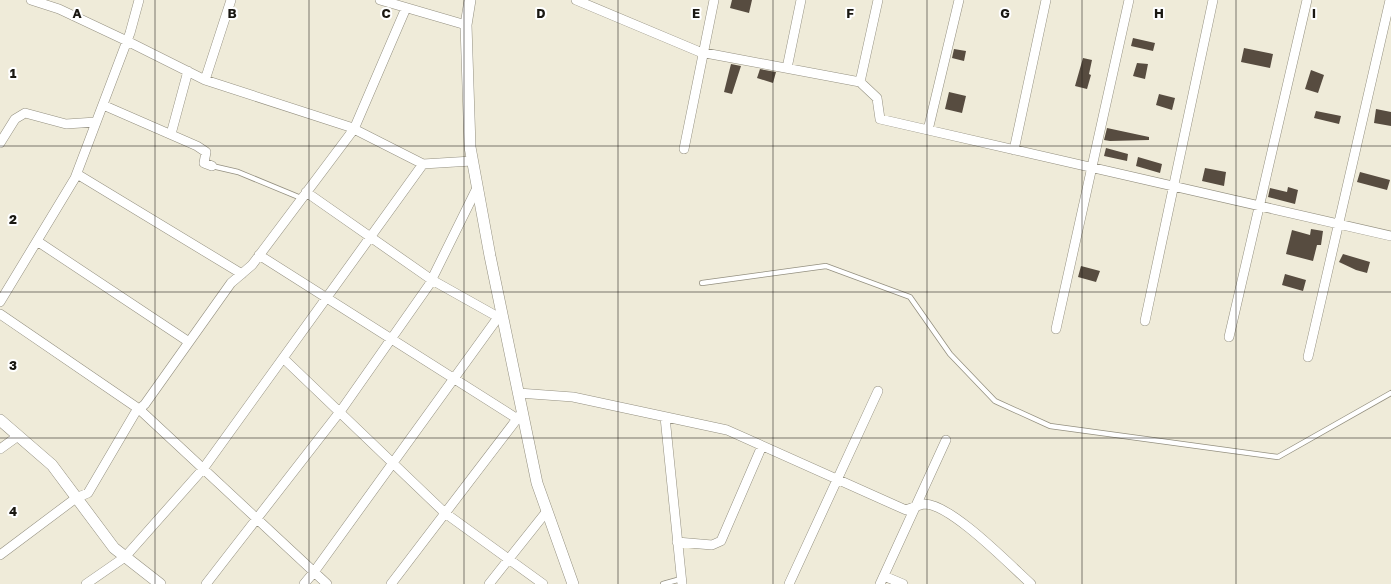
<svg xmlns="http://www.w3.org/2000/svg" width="1391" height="584" viewBox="0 0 1391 584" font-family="'Golos Text',sans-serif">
  <rect width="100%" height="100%" fill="#efebd9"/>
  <path fill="#574c40" d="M 732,0 L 752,0 L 749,13 L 730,8 Z
    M 1133,38 L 1155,43 L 1153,51 L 1131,46 Z
    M 1244,48 L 1273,54 L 1270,68 L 1241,62 Z
    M 954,49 L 966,51 L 964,61 L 952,58 Z
    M 1083,58 L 1092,60 L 1089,74 L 1091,75 L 1087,89 L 1075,86 Z
    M 1137,63 L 1148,64 L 1145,79 L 1133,76 Z
    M 731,64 L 741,66 L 732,94 L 724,92 Z
    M 760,69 L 776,72 L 773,83 L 757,78 Z
    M 1311,70 L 1324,75 L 1318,93 L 1305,89 Z
    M 949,92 L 966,96 L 962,113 L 945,109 Z
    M 1159,94 L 1175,98 L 1172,110 L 1156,105 Z
    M 1376,109 L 1391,112 L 1391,126 L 1374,123 Z
    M 1316,111 L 1341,116 L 1339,124 L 1314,118 Z
    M 1107,128 L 1149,137 L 1149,140 L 1110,141 L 1104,140 Z
    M 1106,148 L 1128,154 L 1127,161 L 1104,156 Z
    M 1138,157 L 1162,164 L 1160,173 L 1136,166 Z
    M 1205,168 L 1226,172 L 1224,186 L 1202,181 Z
    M 1360,172 L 1390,180 L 1387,190 L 1357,182 Z
    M 1288,187 L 1298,190 L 1295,204 L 1268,197 L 1270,188 L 1287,192 Z
    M 1311,229 L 1323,231 L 1321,245 L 1317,245 L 1313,261 L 1286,254 L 1292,230 L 1310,235 Z
    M 1343,254 L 1370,262 L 1367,273 L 1356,270 L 1339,262 Z
    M 1081,266 L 1100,271 L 1096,282 L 1078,277 Z
    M 1285,274 L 1306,280 L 1303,291 L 1282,285 Z"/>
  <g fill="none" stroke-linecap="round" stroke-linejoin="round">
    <g stroke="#949080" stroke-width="6">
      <path id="service" d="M 212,166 L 238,172 L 301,198
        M 702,283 L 826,266 L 910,297 L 950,354 L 995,401 L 1050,426 L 1278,457 L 1391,393
        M 663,584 L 681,579"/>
    </g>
    <g stroke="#949080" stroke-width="10">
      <path id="minor" d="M 31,0 L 59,9 L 127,41 L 205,80 L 350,127 L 423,164 L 472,161
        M 380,0 L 466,25
        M 576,0 L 700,52 L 860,82 L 877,98 L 880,119 L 1391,236
        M 787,68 L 801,0
        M 205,80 L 231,0
        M 860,82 L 878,0
        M 103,105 L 197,146 L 206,152 L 204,163 L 212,166
        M 928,130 L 959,0
        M 171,134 L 188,71
        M 0,143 L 15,119 L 25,113 L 66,124 L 96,122
        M 684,149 L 714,0
        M 1014,150 L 1046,0
        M 77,174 L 242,274
        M 306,192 L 432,280 L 498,317
        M 37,241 L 189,342
        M 259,255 L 516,418
        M 0,302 L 75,178 L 130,33 L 139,0
        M 0,314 L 139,409 L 327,584
        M 1145,321 L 1213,0
        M 1056,329 L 1129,0
        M 1229,337 L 1307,0
        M 1308,357 L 1390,0
        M 283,358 L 445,513 L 543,584
        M 518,393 L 573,397 L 727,430 L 906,510 C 912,508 918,505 924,504 C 950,503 1010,565 1031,584
        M 665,417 L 682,584
        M 0,449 L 18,436
        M 677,542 L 712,545 L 721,541 L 762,446
        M 0,555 L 76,498 L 88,493 L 135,413 L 145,404 L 231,283 L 252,265 L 354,129 L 406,8
        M 884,576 L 903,584
        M 86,584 L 125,557 L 203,469 L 423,164
        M 206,584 L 342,409 L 429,285 L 477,188
        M 304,584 L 314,572 L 502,312
        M 391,584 L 520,415
        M 489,584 L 547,511
        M 789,584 L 878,391
        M 880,584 L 946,440"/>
    </g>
    <g stroke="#949080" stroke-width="12">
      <path id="tertiary" d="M 470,0 L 466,25 L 470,147 L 490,256 L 537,483 L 573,584
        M 0,420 L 52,465 L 114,548 L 160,584"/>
    </g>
    <use href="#service" stroke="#fff" stroke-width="4.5"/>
    <use href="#minor" stroke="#fff" stroke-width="9"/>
    <use href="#tertiary" stroke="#fff" stroke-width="11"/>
  </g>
  <path fill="none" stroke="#1a1812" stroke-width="1" stroke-opacity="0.55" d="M 155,0 L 155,584M 309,0 L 309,584M 464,0 L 464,584M 618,0 L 618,584M 773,0 L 773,584M 927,0 L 927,584M 1082,0 L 1082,584M 1236,0 L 1236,584M 0,146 L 1391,146M 0,292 L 1391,292M 0,438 L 1391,438"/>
  <g font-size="13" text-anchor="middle" font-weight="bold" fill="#1a1812" stroke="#fff" stroke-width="4" stroke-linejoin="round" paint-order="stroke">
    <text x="77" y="18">A</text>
    <text x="232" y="18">B</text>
    <text x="386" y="18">C</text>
    <text x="541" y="18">D</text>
    <text x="696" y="18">E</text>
    <text x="850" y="18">F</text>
    <text x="1005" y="18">G</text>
    <text x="1159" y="18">H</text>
    <text x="1314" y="18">I</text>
    <text x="13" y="78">1</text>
    <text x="13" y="224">2</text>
    <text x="13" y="370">3</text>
    <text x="13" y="516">4</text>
  </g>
</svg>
